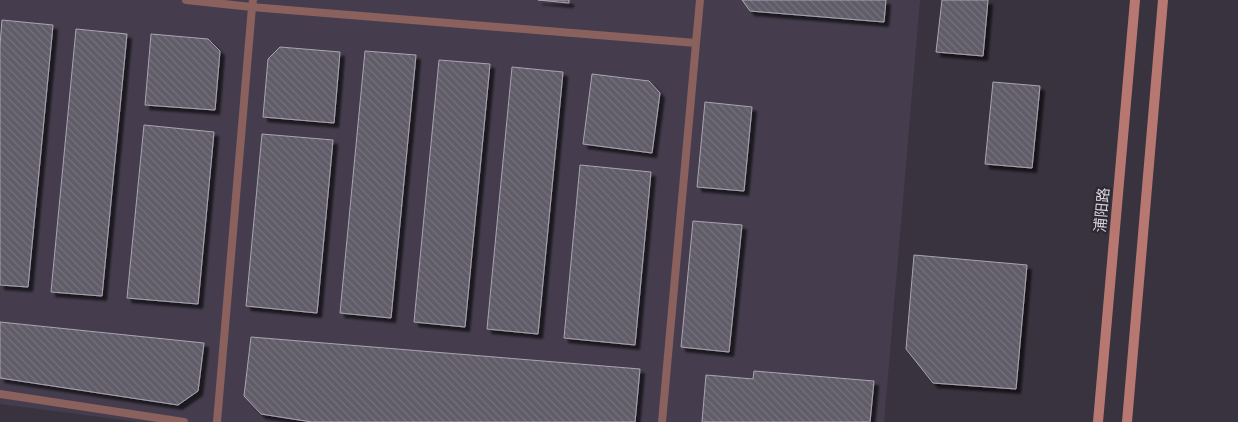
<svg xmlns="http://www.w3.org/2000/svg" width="1238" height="422" viewBox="0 0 1238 422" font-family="Lato,'Noto Sans SC',sans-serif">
  <defs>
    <pattern id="building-back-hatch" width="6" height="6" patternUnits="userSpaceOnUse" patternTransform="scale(1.25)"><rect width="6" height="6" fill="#605b68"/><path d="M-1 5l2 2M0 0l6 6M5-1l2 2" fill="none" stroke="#76727d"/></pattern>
    <filter id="shadow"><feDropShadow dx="4.5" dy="4.5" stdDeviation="1" flood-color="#0009"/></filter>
  </defs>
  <rect width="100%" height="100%" fill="#39333f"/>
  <path fill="#453d4d" d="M 0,0 L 920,0 L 884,422 L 138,422 L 0,404 Z"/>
  <path fill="url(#building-back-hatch)" stroke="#aaa4b2" filter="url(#shadow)" d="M 538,0 L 569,0 L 569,3 Z
    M 742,0 L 886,0 L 884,22 L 750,11 Z
    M 942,0 L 988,0 L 983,56 L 936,52 Z
    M 2,20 L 53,25 L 28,287 L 0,285 L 0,45 Z
    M 76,29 L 127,34 L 102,296 L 51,292 Z
    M 151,34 L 208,39 L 220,51 L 215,110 L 145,105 Z
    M 280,47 L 340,52 L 334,123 L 263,117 L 268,59 Z
    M 365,51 L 416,55 L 391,318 L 340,313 Z
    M 439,60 L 490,64 L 465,327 L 414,322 Z
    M 512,67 L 563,72 L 538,334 L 487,329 Z
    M 592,74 L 649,81 L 660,93 L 652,153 L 583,144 Z
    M 993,82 L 1040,86 L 1032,168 L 985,164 Z
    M 705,102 L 752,107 L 744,191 L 697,187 Z
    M 144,125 L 214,132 L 198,304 L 127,298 Z
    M 262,134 L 333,140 L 317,313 L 246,306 Z
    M 580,165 L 651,172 L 635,345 L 564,338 Z
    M 693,221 L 742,225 L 729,352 L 681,347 Z
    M 914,255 L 1027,265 L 1016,389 L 933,383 L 906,349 Z
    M 0,322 L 204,343 L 198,391 L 178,405 L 0,378 Z
    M 251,337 L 640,369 L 635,422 L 312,422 L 261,414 L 244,396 Z
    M 754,371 L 874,381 L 870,422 L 702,422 L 706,375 L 753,379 Z"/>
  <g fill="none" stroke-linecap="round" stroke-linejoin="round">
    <path stroke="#8a615d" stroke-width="8" d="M 186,0 L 252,7 L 253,0
      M 0,394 L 184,422
      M 217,422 L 252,7 L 696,43 L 700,0
      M 662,422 L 696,43"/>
    <path stroke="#b87872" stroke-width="10" d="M 1098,422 L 1135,0
      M 1127,422 L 1163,0"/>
  </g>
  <g text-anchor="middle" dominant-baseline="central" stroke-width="4.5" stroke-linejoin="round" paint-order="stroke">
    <g font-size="15" fill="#d6d3db" stroke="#2f2934">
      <text transform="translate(1101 210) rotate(-85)">浦阳路</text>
    </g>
  </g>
</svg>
